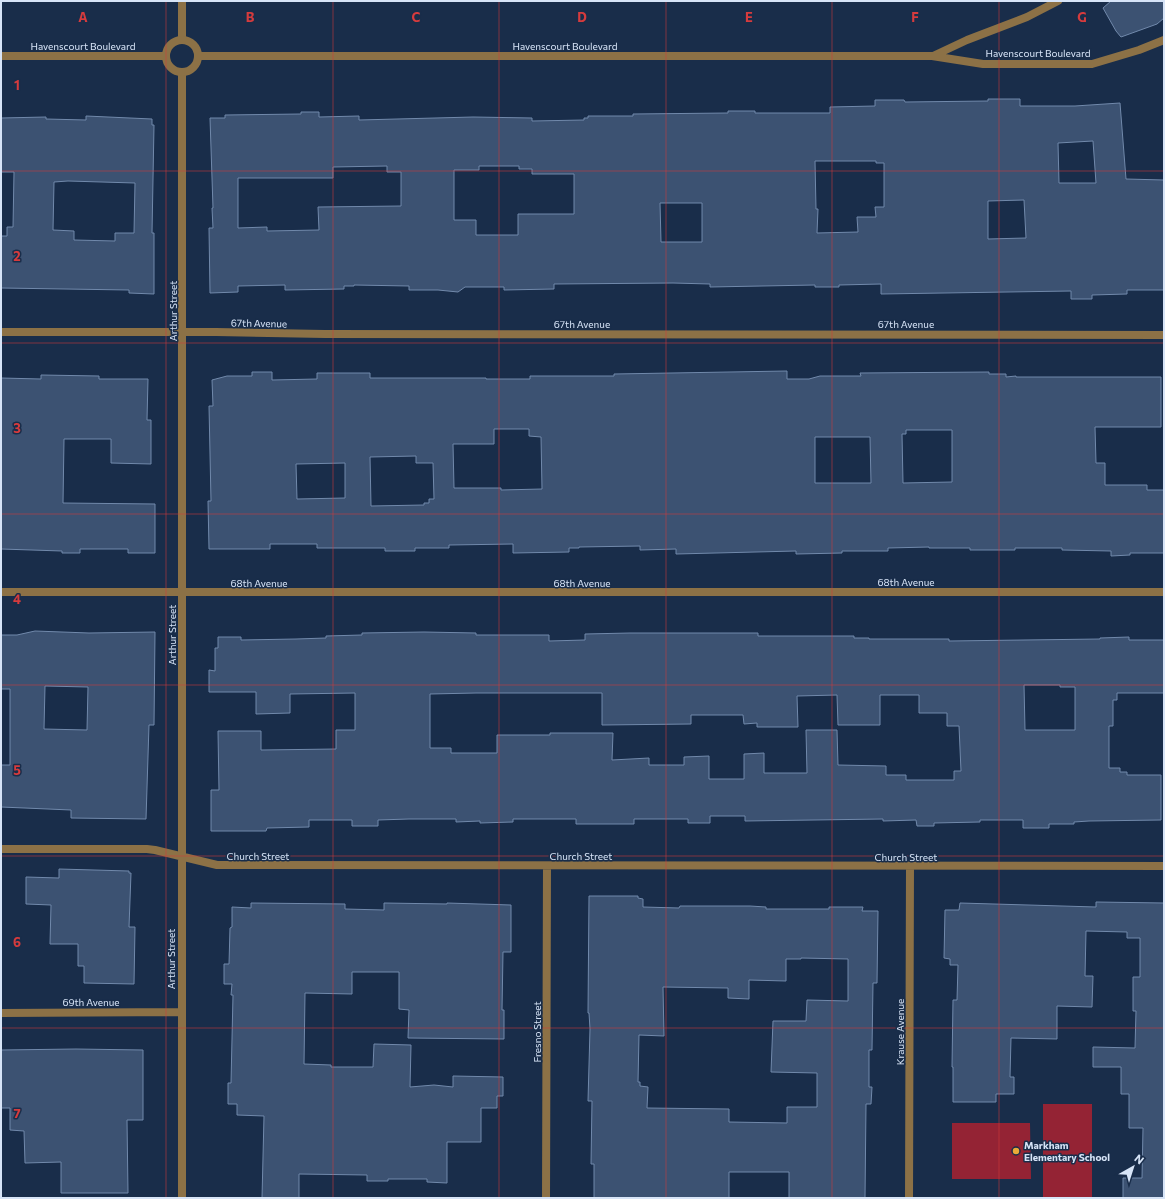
<svg xmlns="http://www.w3.org/2000/svg" width="1165" height="1199" viewBox="0 0 1165 1199" font-family="Commissioner,sans-serif">
  <rect width="100%" height="100%" fill="#192d4a"/>
  <path fill="#942334" d="M 1043,1104 L 1092,1104 L 1092,1198 L 1043,1198 Z
    M 952,1123 L 1030,1123 L 1031,1179 L 952,1179 Z"/>
  <path fill="#3c5272" stroke="#7189ab" fill-rule="evenodd" d="M 1111,1 L 1164,1 L 1164,18 L 1157,24 L 1121,37 L 1116,31 L 1103,8 Z
    M 988,99 L 1020,99 L 1020,106 L 1075,106 L 1120,103 L 1126,179 L 1164,180 L 1164,290 L 1127,290 L 1127,294 L 1092,295 L 1092,299 L 1071,299 L 1071,291 L 881,294 L 881,284 L 839,285 L 839,287 L 815,287 L 815,285 L 710,287 L 710,284 L 673,283 L 554,284 L 554,289 L 504,290 L 504,287 L 465,287 L 458,292 L 438,290 L 409,290 L 409,286 L 354,285 L 354,286 L 344,286 L 344,289 L 285,290 L 285,285 L 238,286 L 238,292 L 210,293 L 209,228 L 213,228 L 212,208 L 213,208 L 210,118 L 225,118 L 225,115 L 301,114 L 301,112 L 319,112 L 319,117 L 359,116 L 359,120 L 473,117 L 532,118 L 532,121 L 584,120 L 584,118 L 588,118 L 588,116 L 633,116 L 633,114 L 728,113 L 728,111 L 755,111 L 755,113 L 830,113 L 830,107 L 875,106 L 875,100 L 904,100 L 905,102 L 988,101 ZM 1093,141 L 1096,183 L 1059,183 L 1058,143 ZM 815,161 L 876,161 L 876,163 L 884,163 L 884,207 L 875,207 L 876,217 L 857,217 L 858,232 L 817,233 L 818,209 L 816,209 ZM 387,166 L 387,172 L 401,172 L 401,206 L 318,207 L 319,230 L 267,231 L 267,227 L 238,228 L 238,178 L 333,178 L 333,167 ZM 479,166 L 519,166 L 519,169 L 532,169 L 532,174 L 574,174 L 574,214 L 518,214 L 518,235 L 476,235 L 476,220 L 454,220 L 454,170 L 479,170 ZM 1024,200 L 1026,238 L 988,239 L 988,201 ZM 660,203 L 702,203 L 702,242 L 661,242 Z
    M 86,116 L 152,119 L 152,125 L 154,125 L 152,233 L 154,233 L 154,294 L 129,293 L 129,290 L 1,288 L 1,236 L 7,236 L 7,227 L 13,227 L 14,172 L 1,172 L 1,118 L 46,117 L 46,119 L 86,120 ZM 68,181 L 135,183 L 134,233 L 115,233 L 115,241 L 74,240 L 74,231 L 53,230 L 54,182 Z
    M 787,371 L 787,379 L 809,379 L 820,376 L 861,376 L 860,373 L 989,372 L 989,374 L 1006,374 L 1006,377 L 1016,376 L 1016,377 L 1161,377 L 1161,427 L 1095,427 L 1096,463 L 1105,463 L 1105,485 L 1147,485 L 1147,490 L 1164,490 L 1164,553 L 1130,553 L 1130,555 L 1111,556 L 1111,551 L 1062,550 L 1062,548 L 1015,548 L 1015,550 L 970,550 L 970,548 L 929,548 L 929,547 L 888,548 L 888,551 L 842,551 L 842,553 L 796,554 L 796,551 L 676,554 L 676,549 L 640,550 L 640,546 L 579,547 L 579,548 L 569,548 L 569,552 L 513,553 L 513,544 L 449,545 L 449,548 L 415,548 L 415,551 L 385,551 L 385,548 L 317,548 L 317,544 L 270,544 L 270,549 L 209,549 L 208,501 L 211,501 L 209,406 L 213,406 L 212,380 L 227,376 L 252,376 L 252,372 L 272,372 L 272,380 L 317,379 L 317,373 L 370,373 L 370,378 L 486,378 L 486,379 L 530,379 L 530,376 L 614,376 L 614,374 ZM 494,429 L 529,429 L 529,436 L 541,437 L 542,489 L 501,490 L 501,488 L 454,488 L 453,444 L 494,444 ZM 906,430 L 952,430 L 952,482 L 903,483 L 902,434 L 906,434 ZM 815,437 L 870,437 L 871,483 L 815,483 ZM 416,456 L 416,463 L 433,463 L 434,499 L 429,499 L 429,503 L 424,503 L 424,505 L 371,506 L 370,457 ZM 345,463 L 345,498 L 297,499 L 296,464 Z
    M 41,375 L 99,376 L 99,379 L 148,379 L 147,420 L 151,420 L 151,464 L 111,463 L 111,439 L 64,439 L 63,503 L 155,504 L 155,553 L 128,553 L 128,549 L 80,549 L 80,553 L 62,553 L 62,551 L 1,549 L 1,378 L 41,379 Z
    M 35,631 L 89,633 L 155,632 L 154,725 L 149,725 L 146,819 L 71,818 L 71,810 L 1,807 L 1,765 L 10,765 L 10,689 L 1,689 L 1,635 L 17,635 ZM 45,686 L 88,687 L 87,730 L 44,729 Z
    M 424,632 L 476,633 L 476,635 L 549,635 L 549,641 L 585,640 L 585,634 L 630,633 L 758,633 L 758,636 L 854,636 L 854,638 L 869,638 L 869,639 L 949,639 L 949,641 L 1100,639 L 1100,638 L 1129,637 L 1129,640 L 1164,640 L 1164,693 L 1117,693 L 1117,700 L 1113,700 L 1113,726 L 1109,726 L 1109,768 L 1120,768 L 1120,772 L 1127,772 L 1127,775 L 1161,775 L 1161,820 L 1089,821 L 1074,822 L 1074,824 L 1049,824 L 1049,828 L 1023,828 L 1023,820 L 980,820 L 980,822 L 934,823 L 934,826 L 917,826 L 916,820 L 883,821 L 883,819 L 745,821 L 745,816 L 710,816 L 710,823 L 688,823 L 688,819 L 634,819 L 634,824 L 576,824 L 576,819 L 513,819 L 513,822 L 480,823 L 480,821 L 456,822 L 456,819 L 409,819 L 378,820 L 378,826 L 352,826 L 352,820 L 309,820 L 309,827 L 267,828 L 266,831 L 211,831 L 211,790 L 219,790 L 218,731 L 261,731 L 261,750 L 336,749 L 336,730 L 355,730 L 355,693 L 290,694 L 290,713 L 256,714 L 256,692 L 209,692 L 209,670 L 215,671 L 215,648 L 218,648 L 218,637 L 241,637 L 241,640 L 296,639 L 326,638 L 326,636 L 362,635 L 362,633 ZM 1024,685 L 1060,685 L 1060,687 L 1075,687 L 1075,730 L 1025,730 ZM 476,693 L 602,693 L 602,725 L 691,724 L 691,715 L 743,715 L 744,724 L 757,723 L 757,727 L 798,727 L 797,696 L 837,695 L 838,725 L 880,725 L 880,695 L 919,695 L 919,713 L 947,713 L 947,726 L 959,726 L 961,771 L 954,771 L 954,780 L 906,780 L 906,775 L 886,775 L 886,766 L 838,765 L 837,730 L 806,730 L 807,773 L 764,773 L 764,753 L 744,754 L 744,779 L 709,779 L 709,756 L 684,757 L 684,765 L 649,765 L 649,758 L 612,760 L 613,733 L 550,733 L 550,735 L 497,735 L 497,753 L 451,753 L 451,748 L 430,748 L 430,694 Z
    M 59,869 L 129,871 L 129,873 L 131,873 L 129,927 L 135,927 L 134,984 L 84,983 L 84,966 L 78,966 L 78,944 L 50,944 L 51,905 L 26,904 L 26,877 L 59,878 Z
    M 589,896 L 638,896 L 638,898 L 643,899 L 643,907 L 679,908 L 680,906 L 750,906 L 766,907 L 766,909 L 829,909 L 829,907 L 863,907 L 862,911 L 878,911 L 877,983 L 873,983 L 872,1050 L 869,1050 L 869,1087 L 872,1087 L 871,1104 L 866,1104 L 865,1198 L 789,1198 L 789,1172 L 729,1172 L 729,1198 L 594,1198 L 594,1164 L 591,1164 L 592,1101 L 588,1101 L 590,1029 L 589,1013 L 588,1013 ZM 801,958 L 848,959 L 848,1001 L 807,1000 L 806,1021 L 773,1021 L 771,1072 L 817,1073 L 817,1107 L 787,1107 L 787,1123 L 729,1122 L 729,1109 L 647,1108 L 648,1087 L 640,1086 L 640,1082 L 638,1082 L 639,1035 L 664,1036 L 663,987 L 728,988 L 728,998 L 749,999 L 749,980 L 786,981 L 786,959 L 801,959 Z
    M 1096,902 L 1164,903 L 1164,1198 L 1123,1198 L 1123,1178 L 1142,1178 L 1143,1128 L 1129,1128 L 1129,1094 L 1121,1094 L 1121,1067 L 1093,1067 L 1093,1047 L 1135,1048 L 1136,1011 L 1133,1011 L 1133,977 L 1140,977 L 1140,938 L 1127,938 L 1127,932 L 1086,931 L 1085,976 L 1093,976 L 1092,1007 L 1057,1006 L 1057,1039 L 1011,1038 L 1010,1077 L 1014,1077 L 1014,1094 L 996,1094 L 996,1102 L 953,1102 L 953,1067 L 952,1067 L 953,1000 L 957,1000 L 958,965 L 950,965 L 950,959 L 944,958 L 945,910 L 959,910 L 960,903 L 1096,907 Z
    M 251,903 L 345,904 L 345,909 L 384,910 L 384,903 L 447,904 L 447,903 L 511,905 L 511,952 L 503,952 L 502,1010 L 504,1010 L 504,1039 L 408,1038 L 409,1010 L 399,1009 L 399,972 L 352,972 L 352,994 L 305,993 L 304,1064 L 331,1065 L 331,1067 L 373,1067 L 374,1044 L 411,1045 L 410,1087 L 434,1085 L 453,1087 L 453,1076 L 503,1077 L 503,1096 L 497,1096 L 497,1108 L 481,1108 L 481,1142 L 447,1142 L 447,1183 L 427,1182 L 427,1179 L 388,1179 L 388,1181 L 367,1181 L 367,1175 L 299,1174 L 299,1198 L 262,1198 L 264,1116 L 237,1115 L 237,1104 L 228,1104 L 228,1083 L 231,1083 L 233,995 L 231,995 L 232,984 L 224,984 L 224,964 L 229,964 L 230,928 L 232,927 L 232,907 L 251,908 Z
    M 76,1049 L 143,1050 L 143,1120 L 127,1120 L 128,1193 L 61,1193 L 61,1162 L 25,1163 L 24,1131 L 10,1130 L 10,1108 L 1,1108 L 1,1050 Z"/>
  <g fill="none" stroke-linecap="round" stroke-linejoin="round">
    <path stroke="#8c7146" stroke-width="8" d="M 182,1 L 182,39
      M 1,332 L 216,332 L 325,334 L 1164,335
      M 1,592 L 1164,592
      M 1,849 L 147,849 L 155,850 L 217,865 L 1164,866
      M 1,1013 L 182,1012
      M 182,1198 L 182,72
      M 546,1198 L 547,866
      M 909,1198 L 910,866"/>
    <path stroke="#8c7146" stroke-width="8" d="M166 56a16 16 0 1 1 32 0a16 16 0 1 1-32 0Z
      M 1,56 L 165,56
      M 199,56 L 932,56 L 983,64 L 1092,64 L 1139,50 L 1164,40
      M 933,56 L 967,40 L 1027,17 L 1058,1"/>
  </g>
  <path fill="none" stroke="#d63b3d" stroke-width="1" stroke-opacity="0.55" d="M 166,1 L 166,1198M 333,1 L 333,1198M 499,1 L 499,1198M 666,1 L 666,1198M 832,1 L 832,1198M 999,1 L 999,1198M 1,171 L 1164,171M 1,343 L 1164,343M 1,514 L 1164,514M 1,685 L 1164,685M 1,856 L 1164,856M 1,1028 L 1164,1028"/>
  <circle fill="#e9aa38" stroke="#192d4a" stroke-width="1.5" cx="1016" cy="1151" r="4"/>
  <g text-anchor="middle" dominant-baseline="central" stroke-width="3" stroke-linejoin="round" paint-order="stroke">
    <g font-size="10" fill="#d7e4f7" stroke="#192d4a">
      <text x="83" y="46">Havenscourt Boulevard</text>
      <text x="565" y="46">Havenscourt Boulevard</text>
      <text x="1038" y="53">Havenscourt Boulevard</text>
      <text transform="translate(173 311) rotate(-90)">Arthur Street</text>
      <text transform="translate(259 323) rotate(1)">67th Avenue</text>
      <text x="582" y="324">67th Avenue</text>
      <text x="906" y="324">67th Avenue</text>
      <text x="906" y="582">68th Avenue</text>
      <text x="259" y="583">68th Avenue</text>
      <text x="582" y="583">68th Avenue</text>
      <text transform="translate(172 635) rotate(-90)">Arthur Street</text>
      <text x="258" y="856">Church Street</text>
      <text x="581" y="856">Church Street</text>
      <text x="906" y="857">Church Street</text>
      <text transform="translate(171 959) rotate(-90)">Arthur Street</text>
      <text x="91" y="1002">69th Avenue</text>
      <text transform="translate(537 1032) rotate(-90)">Fresno Street</text>
      <text transform="translate(900 1032) rotate(-90)">Krause Avenue</text>
    </g>
    <g font-size="10" font-weight="bold" fill="#d7e4f7" stroke="#192d4a" text-anchor="start">
      <text x="1024" y="1145">Markham<tspan x="1024" dy="12">Elementary School</tspan></text>
    </g>
  </g>
  <g font-size="13" text-anchor="middle" font-weight="bold" fill="#d63b3d" stroke="#192d4a" stroke-width="3" stroke-linejoin="round" paint-order="stroke">
    <text x="83" y="22">A</text>
    <text x="250" y="22">B</text>
    <text x="416" y="22">C</text>
    <text x="582" y="22">D</text>
    <text x="749" y="22">E</text>
    <text x="915" y="22">F</text>
    <text x="1082" y="22">G</text>
    <text x="17" y="90">1</text>
    <text x="17" y="261">2</text>
    <text x="17" y="433">3</text>
    <text x="17" y="604">4</text>
    <text x="17" y="775">5</text>
    <text x="17" y="947">6</text>
    <text x="17" y="1118">7</text>
  </g>
  <rect width="1165" height="1199" fill="none" stroke="#d7e4f7" stroke-width="4"/>
  <g transform="translate(1133 1167) rotate(39)" stroke="#192d4a" stroke-width="3" paint-order="stroke">
  <path d="M0-3L7 15L0 10L-7 15Z" fill="#d7e4f7"/>
  <text y="-6" font-size="11" font-weight="bold" text-anchor="middle" fill="#d7e4f7">N</text>
  </g>
</svg>
